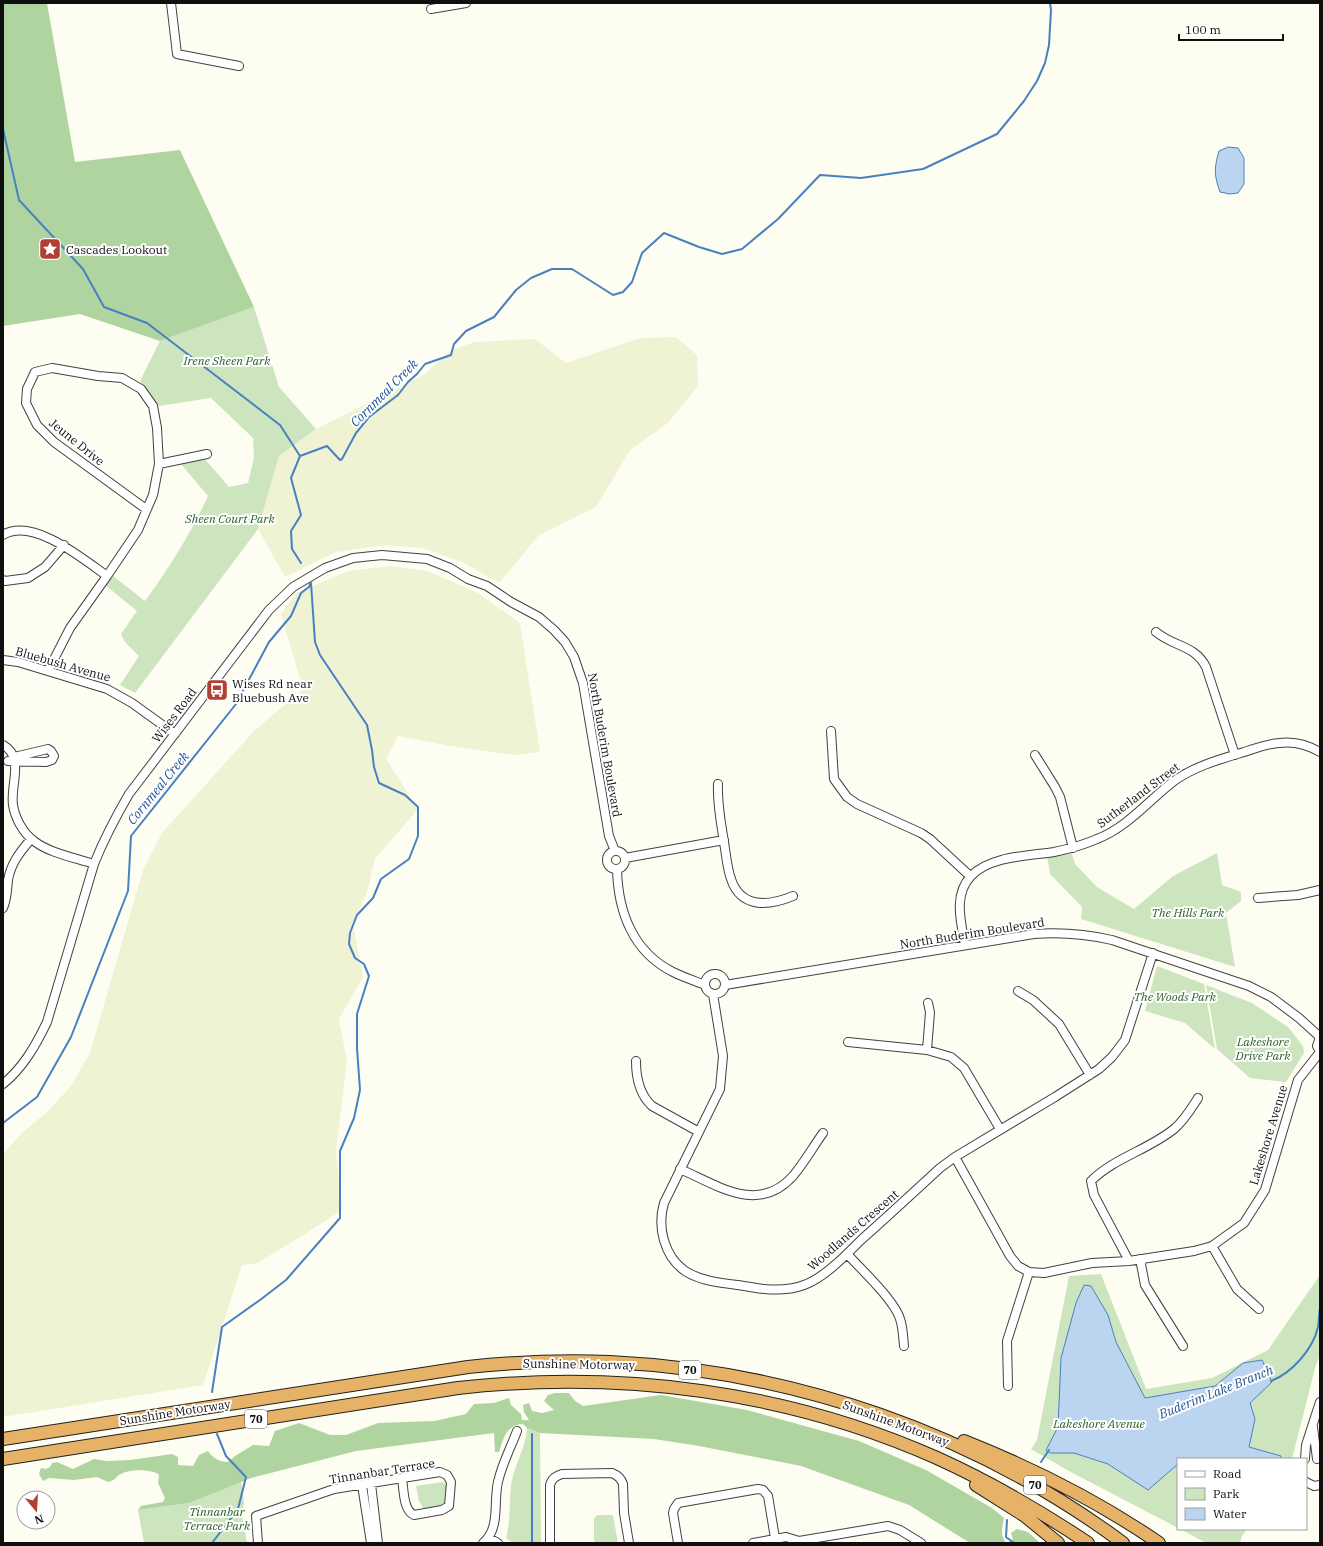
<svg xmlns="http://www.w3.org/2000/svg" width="1323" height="1546" viewBox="0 0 1323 1546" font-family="'IBM Plex Serif',serif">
  <rect width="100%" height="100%" fill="#fefdf2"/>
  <path fill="#f0f2d4" d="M 676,337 L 697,355 L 698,386 L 668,423 L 630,450 L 596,507 L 539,535 L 499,583 L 462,562 L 422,548 L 388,545 L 336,552 L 285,577 L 258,529 L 279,456 L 316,429 L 425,374 L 451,350 L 475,342 L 535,339 L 566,363 L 640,338 Z
    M 390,566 L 428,571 L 478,593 L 520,623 L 540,752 L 514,755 L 451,746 L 398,736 L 386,759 L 418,809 L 375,859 L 367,892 L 353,924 L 363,977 L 339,1019 L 347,1061 L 336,1150 L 342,1210 L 305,1234 L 257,1263 L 242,1265 L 203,1385 L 3,1417 L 3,1154 L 22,1133 L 48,1111 L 71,1086 L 90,1053 L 143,870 L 162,833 L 254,731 L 303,689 L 281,614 L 296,593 L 348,571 Z"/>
  <path fill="#cde5be" d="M 254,307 L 279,387 L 316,429 L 279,456 L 258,529 L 135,693 L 120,685 L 139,656 L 125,642 L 121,634 L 137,611 L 105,585 L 112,575 L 145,601 C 169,568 191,533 208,496 L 180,463 L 204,458 L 229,487 L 248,483 L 254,458 L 253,438 L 211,398 L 159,406 L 140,381 L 160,341 Z
    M 1071,852 L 1075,864 L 1097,887 L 1134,909 L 1173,876 L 1217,853 L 1222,885 L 1241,892 L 1241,901 L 1226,913 L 1235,967 L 1081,919 L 1082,907 L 1050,874 L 1047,855 Z
    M 1157,966 L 1204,984 L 1215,1049 L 1185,1023 L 1145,1011 Z
    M 1206,985 L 1252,1003 L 1288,1027 L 1303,1046 L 1304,1053 L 1286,1082 L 1250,1078 L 1217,1049 Z
    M 1101,1274 L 1146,1389 L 1212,1378 L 1268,1350 L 1320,1275 L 1320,1355 L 1315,1368 L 1292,1459 L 1178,1459 L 1178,1528 L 1067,1470 L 1031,1449 L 1037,1440 L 1069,1276 Z
    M 527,1428 L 540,1433 L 541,1543 L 513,1543 L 506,1538 C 511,1521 509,1503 511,1485 C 514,1465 526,1448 527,1428 Z
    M 241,1481 L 244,1502 L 242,1516 L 247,1543 L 144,1543 L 138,1510 L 189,1503 Z
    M 443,1482 L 447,1485 L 446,1504 L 441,1507 L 424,1509 L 419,1501 L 416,1486 Z
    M 597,1515 L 613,1515 L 618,1543 L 594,1543 L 594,1519 Z
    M 1180,1529 L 1247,1529 L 1242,1536 L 1240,1543 L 1206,1543 Z"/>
  <path fill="#b0d49f" d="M 3,3 L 47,3 L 75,162 L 180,150 L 254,307 L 160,341 L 80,314 L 3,326 Z
    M 555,1393 L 569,1393 L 575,1401 L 583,1406 L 661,1395 L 747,1410 L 859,1441 L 926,1470 L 992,1508 L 1004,1518 C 1002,1528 1000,1535 1006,1543 L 970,1543 L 909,1505 L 801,1466 L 699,1446 L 654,1439 L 540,1433 L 527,1428 L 523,1424 C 507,1424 503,1439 499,1452 L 495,1452 L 494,1433 L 356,1451 L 251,1478 L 189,1503 L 138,1510 L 141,1506 L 163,1502 L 165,1498 L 158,1483 L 159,1475 C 152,1469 130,1469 121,1474 C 115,1477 116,1480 108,1482 L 97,1477 L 74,1480 L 49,1478 L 43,1481 L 39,1474 L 41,1468 L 46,1469 L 50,1467 L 52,1463 L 57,1462 L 73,1469 L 94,1459 L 107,1461 L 130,1460 L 172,1454 L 178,1457 L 178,1465 L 193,1466 L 199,1455 L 208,1451 C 213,1458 219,1462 228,1462 L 235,1456 L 253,1445 L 269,1446 L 275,1431 L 299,1423 L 330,1435 L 346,1435 L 378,1423 L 434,1421 L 466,1414 L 474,1404 L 494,1403 L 509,1398 L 511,1405 L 521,1414 L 522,1420 L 529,1420 L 524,1412 L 523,1405 L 529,1403 L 532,1411 L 542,1413 L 554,1410 L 544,1401 L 548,1395 Z
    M 1017,1529 L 1028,1532 L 1040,1543 L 1007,1543 L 1013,1539 L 1011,1533 Z"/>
  <path fill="#bbd5f0" stroke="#4981c0" d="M 1228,147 L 1238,148 L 1244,158 L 1244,184 L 1238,193 L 1230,194 L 1220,192 C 1214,175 1214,168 1219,151 Z
    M 1084,1285 L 1091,1286 L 1108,1315 L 1116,1342 L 1145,1398 L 1215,1386 L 1243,1363 L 1262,1360 L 1272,1382 L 1250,1403 L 1255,1419 L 1249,1447 L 1281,1456 L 1281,1459 L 1178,1459 L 1178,1464 L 1148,1490 L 1108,1464 L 1074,1453 L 1050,1453 L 1046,1450 L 1058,1427 L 1061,1358 L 1076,1303 Z"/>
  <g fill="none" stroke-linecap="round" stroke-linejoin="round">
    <path stroke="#4981c0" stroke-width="2" d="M 3,129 L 19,200 L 83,269 L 104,307 L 147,323 L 280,425 L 300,456
      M 301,563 L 292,549 L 291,531 L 301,515 L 291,478 L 300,456 L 327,446 L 340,460 L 342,459 L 356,433 L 369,417 L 398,395 L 408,382 L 417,374 L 425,364 L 451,355 L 454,344 L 466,331 L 494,317 L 516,290 L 531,278 L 552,269 L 572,269 L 613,295 L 623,292 L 632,282 L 642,253 L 664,233 L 699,247 L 722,254 L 742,249 L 778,219 L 820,175 L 861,178 L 923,169 L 997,134 L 1024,101 L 1037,81 L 1045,63 L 1049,45 L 1051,10 L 1050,3
      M 3,1123 L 37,1097 L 71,1037 L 128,891 L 131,836 L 236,704 L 269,642 L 291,616 L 301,593 L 309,587 L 310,584
      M 1271,1381 C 1292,1373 1313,1349 1318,1327 C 1319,1321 1319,1314 1320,1308
      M 212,1392 L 222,1327 L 260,1300 L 286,1280 L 340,1218 L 340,1151 L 354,1118 L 360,1090 L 357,1048 L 357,1014 L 369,976 L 364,964 L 355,958 L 349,944 L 350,933 L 357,915 L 373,898 L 381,879 L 409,859 L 418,836 L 418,807 L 405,795 L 379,783 L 374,767 L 372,750 L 367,725 L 320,655 L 315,642 L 311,583
      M 1041,1462 L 1049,1450
      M 1007,1520 L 1006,1537 L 1014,1543
      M 212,1543 L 238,1509 L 246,1477 L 226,1456 L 217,1434
      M 532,1543 L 532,1434"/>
    <g stroke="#424242" stroke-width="10">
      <path id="minor" d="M 171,3 L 177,54 L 239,66
        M 431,9 L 466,3
        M 159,464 L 207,454
        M 3,535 C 33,517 83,559 107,576
        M 3,580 L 5,581 L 28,578 L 45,567 L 64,545
        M 1156,632 C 1174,647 1195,645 1206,667 L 1235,755
        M 3,660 L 18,662 L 107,689 L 132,703 L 175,734
        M 48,671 L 70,628 L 107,576 L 138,530 L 153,495 L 159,464 L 157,428 L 153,406 L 141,389 L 122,378 L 98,376 L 52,368 L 35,372 L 27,389 L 26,403 L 37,425 L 54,442 L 146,509
        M 831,731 L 834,779 L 847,797 L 857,804 L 921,833 L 930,839 L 970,876
        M 3,745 C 25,757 10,785 13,805 C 15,818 23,833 34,841 C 49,853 76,858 94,864
        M 1035,755 L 1055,787 L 1060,797 L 1073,848
        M 8,761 L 46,762 L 52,760 L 54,756 L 51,751 L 48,749 L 14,757
        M 718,784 C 717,804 721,823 724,842 C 726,854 727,868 731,879 C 741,909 769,906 793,896
        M607 860a9 9 0 1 1 18 0a9 9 0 1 1-18 0Z
        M 625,858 L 724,840
        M 617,869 C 618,912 633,952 673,972 C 683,977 695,981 705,985
        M 1258,898 L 1298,895 L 1320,890
        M 3,908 C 7,899 7,890 8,880 C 11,863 20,852 31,839
        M 965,945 C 961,922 953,895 971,876 C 990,856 1028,856 1054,852 C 1069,849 1083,845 1097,839 C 1128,827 1149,800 1174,781 C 1195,766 1221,759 1244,752 C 1256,748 1267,744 1279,743 C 1293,741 1308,745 1320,752
        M705 984a10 10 0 1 1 20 0a10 10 0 1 1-20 0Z
        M 725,985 L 1034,934 C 1061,932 1086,934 1112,940 L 1249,986 L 1271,997 L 1299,1018 L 1320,1037
        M 1018,991 L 1033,1000 L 1059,1024 L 1090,1075
        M 713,994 L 723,1056 L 720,1089 L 664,1203 C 657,1227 664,1256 685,1271 C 701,1281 720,1283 738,1285 C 760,1289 782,1293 804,1285 C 824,1278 846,1255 861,1240 C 888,1216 914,1192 940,1168 L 955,1157 L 1055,1097 L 1099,1069 L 1112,1057 L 1125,1040 L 1153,953
        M 1320,1037 L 1317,1046 L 1320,1052
        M 848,1042 L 927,1050 L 951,1057 L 964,1068 L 1000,1129
        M 927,1050 L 930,1012 L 928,1003
        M 636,1061 C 636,1078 640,1095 652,1106 L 699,1132
        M 3,1084 C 23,1068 36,1045 47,1022 L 94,864 C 104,839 115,818 129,794 L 269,610 L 293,587 L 325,568 L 353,558 L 382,555 L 427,559 L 450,568 L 468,579 L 487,586 L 511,602 L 539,617 L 554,630 L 565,642 L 574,657 L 583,683 L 609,836 L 615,851
        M 955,1157 L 1010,1256 L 1018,1266 L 1029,1272 L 1044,1273 L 1092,1263 L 1129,1261 L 1194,1251 L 1212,1246 L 1244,1223 L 1265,1190 L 1298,1080 L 1320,1052
        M 680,1169 C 717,1185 758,1215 793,1176 C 804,1163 813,1147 823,1133
        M 1212,1246 L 1237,1289 L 1259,1309
        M 847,1254 C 861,1269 895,1301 900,1319 C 903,1327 903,1337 904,1346
        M 1140,1259 L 1145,1285 L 1183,1346
        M 1129,1261 L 1094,1195 L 1091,1181 C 1114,1158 1148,1150 1174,1129 C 1184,1121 1191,1109 1198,1098
        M 1008,1386 L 1007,1341 L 1029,1272
        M 1313,1427 L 1317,1459
        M 1305,1459 L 1306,1445 L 1320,1402
        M 1306,1482 L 1314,1486 L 1320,1485
        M 371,1484 L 378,1543
        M 362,1485 L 371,1543
        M 489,1538 L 498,1543
        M 258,1543 L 256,1516 L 334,1489 L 440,1472 L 447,1475 L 451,1482 L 449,1506 L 442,1510 L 414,1515 C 403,1510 404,1490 402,1479
        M 483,1543 C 502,1527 492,1499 499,1478 C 503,1462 511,1447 517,1431
        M 550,1543 L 550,1485 C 552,1478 556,1476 562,1474 L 612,1473 C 617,1475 621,1478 623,1484 L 624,1513 L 629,1543
        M 678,1543 L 673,1513 L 674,1509 L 678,1503 L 758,1489 L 763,1490 L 768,1496 L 775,1538
        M 753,1543 L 786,1537 L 799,1541 L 888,1526 L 900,1530 L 921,1543"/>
    </g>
    <g stroke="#202020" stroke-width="14">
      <path id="highway" d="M 3,1439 L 468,1367 C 515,1362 563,1360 610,1362 C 794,1371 975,1433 1123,1543
        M 964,1441 C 1032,1468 1098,1501 1159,1543
        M 3,1459 L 458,1388 C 621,1370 787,1391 937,1458 C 990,1482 1040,1511 1088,1543
        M 976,1485 L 1025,1516 L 1058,1543"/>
    </g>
    <use href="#minor" stroke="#fff" stroke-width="8"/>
    <use href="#highway" stroke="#e6b267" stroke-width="12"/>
  </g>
  <defs>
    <g id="sight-square" transform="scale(1.15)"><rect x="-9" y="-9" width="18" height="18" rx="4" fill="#b13f34" stroke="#fff"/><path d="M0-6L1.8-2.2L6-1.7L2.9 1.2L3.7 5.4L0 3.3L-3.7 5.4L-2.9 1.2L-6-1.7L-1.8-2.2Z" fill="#fff"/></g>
    <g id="bus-square" transform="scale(1.15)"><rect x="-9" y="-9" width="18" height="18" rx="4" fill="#b13f34" stroke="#fff"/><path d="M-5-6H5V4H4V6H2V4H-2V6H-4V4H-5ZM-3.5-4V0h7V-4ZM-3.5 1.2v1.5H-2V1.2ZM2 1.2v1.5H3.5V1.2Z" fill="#fff"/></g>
  </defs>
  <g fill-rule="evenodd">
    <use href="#sight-square" x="50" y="249"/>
    <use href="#bus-square" x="217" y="690"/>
  </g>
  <g text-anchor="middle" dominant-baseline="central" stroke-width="4" stroke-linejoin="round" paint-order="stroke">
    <g fill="#fff" stroke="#575757" stroke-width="1">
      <rect x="679" y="1361" width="22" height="18" rx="3"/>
      <rect x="245" y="1410" width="22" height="18" rx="3"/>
      <rect x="1024" y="1476" width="22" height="18" rx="3"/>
    </g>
    <g font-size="11" font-weight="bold" fill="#0f0f0f">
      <text x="690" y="1370">70</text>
      <text x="256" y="1419">70</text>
      <text x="1035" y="1485">70</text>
    </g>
    <g font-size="12" fill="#0f0f0f" stroke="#fff" text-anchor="start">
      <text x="66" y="249">Cascades Lookout</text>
      <text x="232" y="683">Wises Rd near<tspan x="232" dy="14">Bluebush Ave</tspan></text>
    </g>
    <g font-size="12" font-style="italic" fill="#296025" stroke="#fff">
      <text x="227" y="360">Irene Sheen Park</text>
      <text x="230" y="518">Sheen Court Park</text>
      <text x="1188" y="912">The Hills Park</text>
      <text x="1175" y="996">The Woods Park</text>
      <text x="1263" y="1041">Lakeshore<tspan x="1263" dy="14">Drive Park</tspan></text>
      <text x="1099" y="1423">Lakeshore Avenue</text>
      <text x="217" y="1511">Tinnanbar<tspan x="217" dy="14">Terrace Park</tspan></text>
    </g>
    <g font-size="12" fill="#0f0f0f" stroke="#fff">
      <text transform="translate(77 442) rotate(39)">Jeune Drive</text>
      <text transform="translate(63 664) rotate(16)">Bluebush Avenue</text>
      <text transform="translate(174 715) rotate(-53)">Wises Road</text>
      <text transform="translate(605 745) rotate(80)">North Buderim Boulevard</text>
      <text transform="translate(1138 795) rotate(-37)">Sutherland Street</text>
      <text transform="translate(972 933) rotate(-9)">North Buderim Boulevard</text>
      <text transform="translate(1268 1135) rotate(-73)">Lakeshore Avenue</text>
      <text transform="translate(853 1230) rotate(-41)">Woodlands Crescent</text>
      <text transform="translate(579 1364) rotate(1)">Sunshine Motorway</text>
      <text transform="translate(175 1412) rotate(-9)">Sunshine Motorway</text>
      <text transform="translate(896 1423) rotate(20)">Sunshine Motorway</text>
      <text transform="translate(382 1471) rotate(-9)">Tinnanbar Terrace</text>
    </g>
    <g font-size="13" font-style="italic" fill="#245495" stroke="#fff">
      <text transform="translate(384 393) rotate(-45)">Cornmeal Creek</text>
      <text transform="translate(158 788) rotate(-51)">Cornmeal Creek</text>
      <text transform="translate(1216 1392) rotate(-22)">Buderim Lake Branch</text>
    </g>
  </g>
  <rect width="1323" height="1546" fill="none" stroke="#0f0f0f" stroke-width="8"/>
  <rect x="1177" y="1458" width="130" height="72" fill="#ffffff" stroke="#9f9f9f"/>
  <rect x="1185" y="1471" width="20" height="6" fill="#ffffff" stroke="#9f9f9f"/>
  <text x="1213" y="1478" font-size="12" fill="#0f0f0f">Road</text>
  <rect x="1185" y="1488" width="20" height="12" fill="#cde5be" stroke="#9f9f9f"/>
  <text x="1213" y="1498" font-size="12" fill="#0f0f0f">Park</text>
  <rect x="1185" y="1508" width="20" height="12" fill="#bbd5f0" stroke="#9f9f9f"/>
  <text x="1213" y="1518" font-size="12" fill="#0f0f0f">Water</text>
  <g transform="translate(36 1510) rotate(162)"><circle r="19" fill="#ffffff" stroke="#9f9f9f"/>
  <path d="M0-3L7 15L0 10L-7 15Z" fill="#b13f34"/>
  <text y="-6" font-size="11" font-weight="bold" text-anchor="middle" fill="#0f0f0f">N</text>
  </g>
  <path d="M1179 34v6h104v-6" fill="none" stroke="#0f0f0f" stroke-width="2"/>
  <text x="1185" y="34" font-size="12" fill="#0f0f0f" stroke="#ffffff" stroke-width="3" paint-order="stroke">100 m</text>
</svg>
